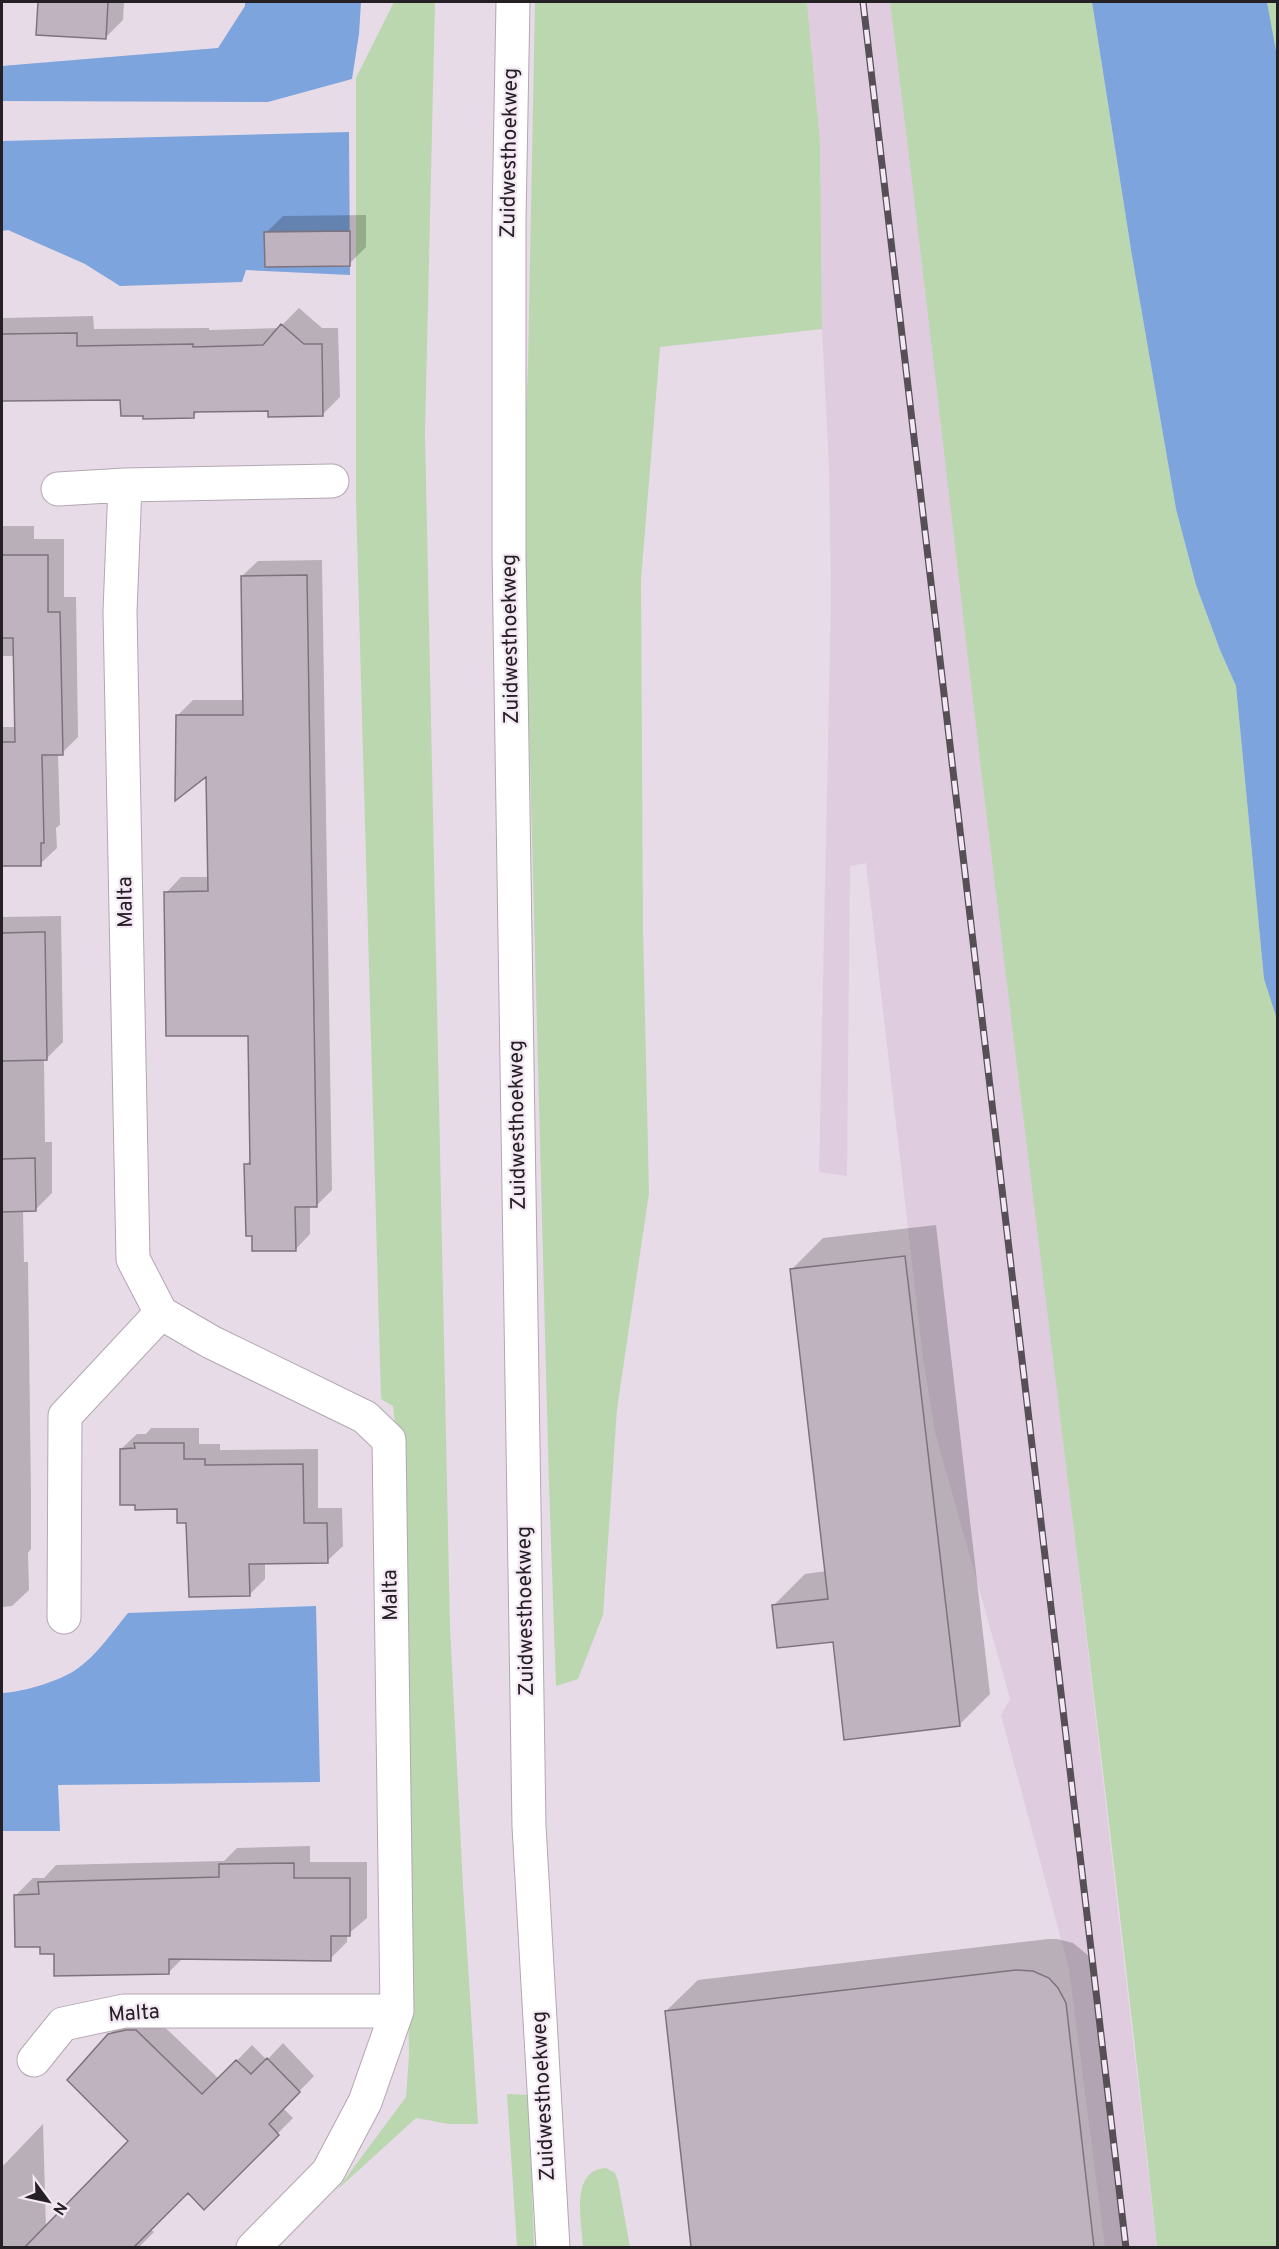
<svg xmlns="http://www.w3.org/2000/svg" width="1279" height="2249" viewBox="0 0 1279 2249" font-family="Overpass,sans-serif">
  <rect width="100%" height="100%" fill="#e7dbe7"/>
  <path fill="#dfcddf" d="M 807,2 L 890,2 L 924,267 L 981,768 L 1060,1410 L 1157,2247 L 1105,2247 L 1069,1969 L 1001,1715 L 1010,1699 L 935,1432 L 923,1358 L 866,863 L 850,866 L 847,1176 L 819,1172 L 831,599 L 829,468 L 822,329 L 820,141 Z"/>
  <path fill="#bad7b0" d="M 394,2 L 435,2 L 425,433 L 450,1628 L 463,1886 L 478,2124 L 449,2124 L 416,2118 L 337,2190 L 406,2097 L 409,2056 L 399,1459 L 393,1406 L 381,1399 L 356,501 L 356,78 Z
    M 535,2 L 807,2 L 820,141 L 822,329 L 660,347 L 641,580 L 643,931 L 649,1193 L 617,1409 L 603,1615 L 578,1679 L 556,1686 L 549,1485 L 523,494 L 528,364 Z
    M 890,2 L 1092,2 L 1132,256 L 1176,509 L 1196,585 L 1220,650 L 1236,686 L 1264,979 L 1278,1019 L 1277,2247 L 1157,2247 C 1104,1754 1040,1262 981,769 C 951,513 922,257 890,2 Z
    M 1267,2 L 1277,2 L 1277,62 Z
    M 507,2094 L 529,2095 L 534,2247 L 517,2247 Z
    M 606,2168 L 615,2173 L 618,2181 L 630,2247 L 583,2247 C 582,2223 569,2170 606,2168 Z"/>
  <path fill="#7da4dd" d="M 245,2 L 361,2 L 359,34 L 352,79 L 268,102 L 2,101 L 2,66 L 218,48 L 245,6 Z
    M 1092,2 L 1267,2 L 1278,62 L 1277,1019 L 1264,979 L 1236,686 L 1220,650 L 1196,585 L 1176,509 L 1132,256 Z
    M 349,132 L 350,275 L 246,270 L 242,282 L 120,286 L 85,264 L 8,230 L 2,231 L 2,141 Z
    M 316,1606 L 320,1782 L 58,1785 L 60,1831 L 2,1831 L 2,1693 C 23,1692 60,1681 77,1669 C 97,1655 113,1631 128,1613 Z"/>
  <path fill="#0003" d="M 39,2 L 124,2 L 123,20 L 106,37 L 37,34 Z
    M 366,215 L 366,247 L 349,264 L 266,233 L 283,216 Z
    M 299,308 L 322,328 L 338,328 L 340,397 L 323,414 L 270,409 L 199,410 L 193,416 L 145,414 L 122,398 L 2,399 L 2,318 L 93,316 L 94,329 L 209,328 L 209,330 L 279,328 Z
    M 2,526 L 34,526 L 34,539 L 64,539 L 64,597 L 76,597 L 78,737 L 62,753 L 58,753 L 60,825 L 56,828 L 57,848 L 40,864 L 2,865 L 2,727 L 16,727 L 15,656 L 2,656 Z
    M 322,560 L 332,1190 L 317,1205 L 310,1205 L 310,1234 L 295,1250 L 253,1234 L 246,1165 L 251,1159 L 250,1034 L 166,893 L 181,877 L 209,877 L 208,774 L 177,716 L 193,700 L 244,700 L 242,576 L 258,561 Z
    M 61,916 L 63,1042 L 46,1059 L 44,1059 L 45,1142 L 52,1142 L 52,1193 L 35,1210 L 23,1210 L 24,1262 L 28,1262 L 31,1496 L 31,1549 L 28,1553 L 29,1590 L 12,1606 L 2,1607 L 2,917 Z
    M 936,1225 L 990,1694 L 959,1725 L 834,1640 L 774,1605 L 805,1574 L 827,1571 L 791,1270 L 823,1238 Z
    M 151,1428 L 199,1428 L 199,1444 L 220,1444 L 220,1450 L 318,1449 L 318,1508 L 342,1508 L 343,1546 L 327,1561 L 265,1562 L 265,1579 L 250,1594 L 179,1508 L 121,1449 L 137,1434 L 146,1434 Z
    M 310,1846 L 310,1862 L 367,1862 L 367,1918 L 347,1935 L 347,1942 L 330,1959 L 184,1957 L 168,1973 L 55,1953 L 41,1945 L 16,1895 L 33,1878 L 44,1878 L 56,1865 L 224,1861 L 237,1848 Z
    M 1049,1939 L 1057,1939 L 1073,1943 L 1089,1956 L 1096,1971 L 1129,2248 L 694,2248 L 666,2011 L 698,1980 Z
    M 152,2015 L 219,2079 L 252,2045 L 267,2060 L 283,2043 L 314,2076 L 283,2108 L 293,2118 L 204,2208 L 188,2191 L 150,2229 L 154,2232 L 139,2247 L 2,2248 L 2,2167 L 43,2124 L 46,2228 L 130,2141 L 109,2035 L 125,2019 Z"/>
  <path fill="#bfb3bf" stroke="#7d737d" stroke-width="1.5" d="M 38,2 L 108,2 L 106,39 L 36,35 Z
    M 350,231 L 350,266 L 265,267 L 264,232 Z
    M 281,324 L 304,344 L 322,344 L 323,416 L 268,417 L 268,411 L 194,412 L 194,418 L 143,419 L 143,416 L 121,416 L 120,400 L 2,401 L 2,334 L 77,333 L 77,346 L 193,344 L 193,347 L 263,345 Z
    M 2,555 L 48,555 L 48,612 L 60,612 L 63,755 L 42,755 L 44,843 L 41,843 L 41,866 L 2,866 L 2,742 L 15,742 L 13,638 L 2,638 Z
    M 307,575 L 317,1207 L 295,1207 L 296,1251 L 252,1251 L 252,1236 L 246,1236 L 244,1164 L 250,1164 L 248,1036 L 166,1036 L 164,892 L 208,891 L 206,777 L 175,801 L 176,715 L 243,715 L 241,576 Z
    M 39,932 L 45,932 L 47,1060 L 2,1061 L 2,933 Z
    M 35,1158 L 36,1211 L 2,1212 L 2,1159 Z
    M 905,1256 L 960,1726 L 844,1740 L 833,1642 L 777,1648 L 772,1605 L 828,1599 L 790,1269 Z
    M 134,1443 L 184,1443 L 184,1459 L 205,1459 L 205,1465 L 303,1464 L 304,1523 L 327,1523 L 328,1563 L 249,1564 L 250,1596 L 189,1597 L 186,1523 L 177,1523 L 177,1509 L 135,1510 L 135,1505 L 120,1505 L 120,1449 L 135,1448 Z
    M 294,1863 L 294,1878 L 350,1878 L 350,1936 L 331,1936 L 331,1961 L 169,1959 L 169,1974 L 54,1976 L 54,1954 L 40,1954 L 40,1947 L 15,1947 L 14,1895 L 39,1894 L 38,1882 L 219,1877 L 219,1864 Z
    M 1016,1970 L 1033,1971 L 1049,1978 L 1058,1988 L 1066,2003 L 1094,2247 L 691,2247 L 665,2011 Z
    M 126,2030 L 136,2030 L 202,2094 L 236,2060 L 251,2074 L 267,2058 L 300,2092 L 269,2124 L 279,2135 L 204,2210 L 188,2193 L 134,2247 L 25,2247 L 128,2141 L 67,2080 L 108,2034 Z"/>
  <g fill="none" stroke-linecap="round" stroke-linejoin="round">
    <g stroke="#b3a7b2" stroke-width="35">
      <path id="minor" d="M 125,485 L 120,612 L 133,1259 L 161,1313 L 211,1342 L 365,1417 L 389,1440 L 397,2011 L 365,2102 L 328,2172 L 253,2248
        M 58,489 L 125,485 L 332,481
        M 64,1617 L 65,1416 L 161,1313
        M 34,2060 L 63,2024 L 124,2011 L 397,2011"/>
    </g>
    <g stroke="#b3a7b2" stroke-width="35">
      <path id="secondary" d="M 513,2 L 509,220 L 509,556 L 529,1826 L 553,2248"/>
    </g>
    <use href="#minor" stroke="#fff" stroke-width="33"/>
    <use href="#secondary" stroke="#fff" stroke-width="33"/>
    <g stroke="#565056" stroke-width="7">
      <path id="rail" d="M 863,2 L 1126,2248"/>
    </g>
    <use href="#rail" stroke="#f4e8f4" stroke-width="4.5" stroke-dasharray="14" stroke-linecap="butt"/>
  </g>
  <g text-anchor="middle" dominant-baseline="central" stroke-width="4.5" stroke-linejoin="round" paint-order="stroke">
    <g font-size="21" fill="#242024" stroke="#f4e8f4">
      <text transform="translate(510 153) rotate(-89)">Zuidwesthoekweg</text>
      <text transform="translate(511 639) rotate(-91)">Zuidwesthoekweg</text>
      <text transform="translate(126 902) rotate(-91)">Malta</text>
      <text transform="translate(518 1125) rotate(-91)">Zuidwesthoekweg</text>
      <text transform="translate(391 1595) rotate(-91)">Malta</text>
      <text transform="translate(526 1611) rotate(-91)">Zuidwesthoekweg</text>
      <text transform="translate(134 2014) rotate(-4)">Malta</text>
      <text transform="translate(544 2096) rotate(-93)">Zuidwesthoekweg</text>
    </g>
  </g>
  <rect width="1279" height="2249" fill="none" stroke="#242024" stroke-width="6"/>
  <g transform="translate(48 2201) rotate(123)" stroke="#f4e8f4" stroke-width="4.5" paint-order="stroke">
  <path d="M0-4.5L10 22L0 15L-10 22Z" fill="#242024"/>
  <text y="-9" font-size="16" font-weight="bold" text-anchor="middle" fill="#242024">N</text>
  </g>
</svg>
